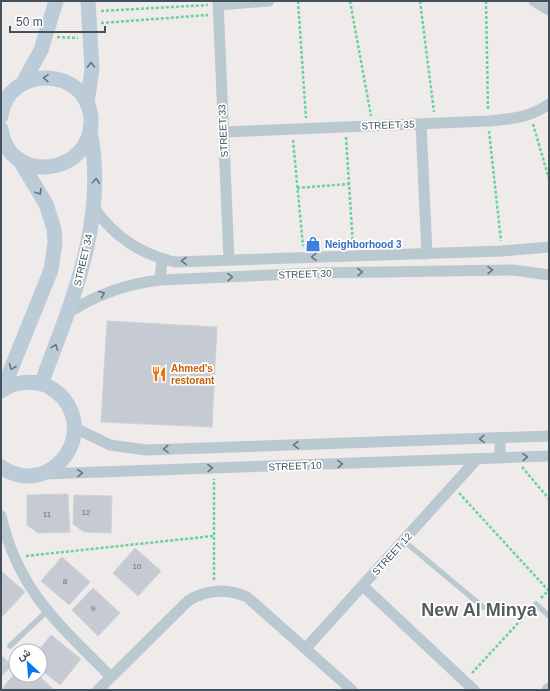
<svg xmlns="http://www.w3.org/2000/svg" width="550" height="691" viewBox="0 0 550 691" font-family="Helvetica,Vazirmatn,sans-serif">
  <rect width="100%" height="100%" fill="#efebeb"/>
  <path fill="#c6cad2" stroke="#ced2d8" d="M 107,321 L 217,327 L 212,427 L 101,422 Z
    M 68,494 L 70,532 L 38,533 L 27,525 L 27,495 Z
    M 74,495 L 112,496 L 111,533 L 84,532 L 73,524 Z
    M 135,548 L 161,571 L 138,596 L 113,573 Z
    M 62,557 L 90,582 L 69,605 L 41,581 Z
    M 1,571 L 25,592 L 1,618 Z
    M 93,588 L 120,613 L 98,636 L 72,610 Z
    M 51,635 L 81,659 L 60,685 L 40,669 L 40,651 L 38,651 Z
    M 1,655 L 12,666 L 1,676 Z
    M 16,672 L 16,675 L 38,675 L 54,690 L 1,690 Z"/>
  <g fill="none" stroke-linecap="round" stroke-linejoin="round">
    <path stroke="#67d498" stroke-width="2.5" stroke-dasharray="3 2" stroke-linecap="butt" d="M 298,1 L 306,118
      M 350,1 L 371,116
      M 420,1 L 434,112
      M 486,1 L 488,110
      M 101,11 L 208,5
      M 101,23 L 208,15
      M 57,37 L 78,38
      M 533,124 L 549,179
      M 489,131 L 501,241
      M 346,137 L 353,246
      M 293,140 L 303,246
      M 297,188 L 348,184
      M 522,467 L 549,499
      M 459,493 L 548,590
      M 26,556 L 213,536
      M 214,580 L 214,479
      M 541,598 L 549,590
      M 472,673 L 531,609"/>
    <path stroke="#bac8d0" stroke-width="5.5" d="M 404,541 L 483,607
      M 536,604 L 549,616
      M 10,646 L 47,611"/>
    <path stroke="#bac8d0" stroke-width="11" d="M 218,1 L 229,260
      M 534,1 L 549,10
      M 218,5 L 269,1
      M 421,124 L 427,254
      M 224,132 L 488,121 C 510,119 530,118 549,104
      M 94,208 C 115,237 140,254 175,262 L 502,251 L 549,247
      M 160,280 L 162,259
      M 68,313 C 97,294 126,284 160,280 L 317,273 L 513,270 L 549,275
      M 75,428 L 110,445 L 146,450 L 549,436
      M 500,439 L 500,458
      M 43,474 L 549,456
      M 1,516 C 18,591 60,625 111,677
      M 363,586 L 474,690
      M 306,648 L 477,459
      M 98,690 L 188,601 C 207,589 226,588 247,597 L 352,690
      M 547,690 L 549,688"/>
    <path stroke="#bbcbd8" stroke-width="15" d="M 23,83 L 41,50 L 56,1
      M 87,104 L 92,69 L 88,1
      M 1,116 C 8,64 87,66 91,118 C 94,176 8,186 1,129
      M 41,384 C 72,301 108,220 90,130
      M 3,389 L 51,270 L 55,243 L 54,229 L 46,204 L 19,159
      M 1,391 C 12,383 26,381 39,383 C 48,385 58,392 64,399 C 97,442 45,498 1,467"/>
  </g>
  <defs><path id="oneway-chevron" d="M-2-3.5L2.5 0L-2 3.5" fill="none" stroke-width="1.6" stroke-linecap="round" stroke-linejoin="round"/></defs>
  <g stroke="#667680">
    <use href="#oneway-chevron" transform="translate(91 65) rotate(-91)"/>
    <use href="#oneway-chevron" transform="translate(46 78) rotate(-179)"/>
    <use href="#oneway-chevron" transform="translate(96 181) rotate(-85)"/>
    <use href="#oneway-chevron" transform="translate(39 192) rotate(58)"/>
    <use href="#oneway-chevron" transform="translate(55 347) rotate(-69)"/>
    <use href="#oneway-chevron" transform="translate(12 367) rotate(112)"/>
  </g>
  <g stroke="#66757e">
    <use href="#oneway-chevron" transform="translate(314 257) rotate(178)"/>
    <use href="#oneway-chevron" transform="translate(184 261) rotate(178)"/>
    <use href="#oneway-chevron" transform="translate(490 270) rotate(-1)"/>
    <use href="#oneway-chevron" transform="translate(360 272) rotate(-1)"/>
    <use href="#oneway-chevron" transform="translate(230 277) rotate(-3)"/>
    <use href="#oneway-chevron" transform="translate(102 294) rotate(-22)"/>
    <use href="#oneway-chevron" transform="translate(482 439) rotate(178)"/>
    <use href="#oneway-chevron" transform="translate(296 445) rotate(178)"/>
    <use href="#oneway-chevron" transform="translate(166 449) rotate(178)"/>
    <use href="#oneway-chevron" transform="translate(525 457) rotate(-3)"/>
    <use href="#oneway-chevron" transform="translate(340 464) rotate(-2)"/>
    <use href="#oneway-chevron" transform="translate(210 468) rotate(-2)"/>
    <use href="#oneway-chevron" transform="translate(80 473) rotate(-2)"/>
  </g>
  <defs>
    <g id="shop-bare" transform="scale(1.2)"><path d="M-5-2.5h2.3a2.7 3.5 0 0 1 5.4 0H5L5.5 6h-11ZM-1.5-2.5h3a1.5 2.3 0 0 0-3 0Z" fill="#3f7fe0" stroke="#fff" stroke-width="2.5" paint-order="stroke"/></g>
    <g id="restaurant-bare" transform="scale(1.2)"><path d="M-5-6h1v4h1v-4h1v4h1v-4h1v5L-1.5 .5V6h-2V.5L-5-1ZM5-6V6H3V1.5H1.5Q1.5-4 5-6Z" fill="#e8710a" stroke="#fff" stroke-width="2.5" paint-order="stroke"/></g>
  </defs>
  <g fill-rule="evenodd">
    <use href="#shop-bare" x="313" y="244"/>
    <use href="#restaurant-bare" x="159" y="374"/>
  </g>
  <g text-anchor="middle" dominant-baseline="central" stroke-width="3.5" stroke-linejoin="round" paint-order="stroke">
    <g font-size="8" fill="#636f79">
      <text x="86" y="512">12</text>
      <text x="47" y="514">11</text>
      <text x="137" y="566">10</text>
      <text x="65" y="581">8</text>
      <text x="93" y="608">9</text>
    </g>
    <g font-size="10" fill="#42515b" stroke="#fff">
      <text transform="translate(388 125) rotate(-2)">STREET 35</text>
      <text transform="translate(223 131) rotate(-93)">STREET 33</text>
      <text transform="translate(83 260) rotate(-77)">STREET 34</text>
      <text transform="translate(305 274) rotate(-2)">STREET 30</text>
      <text transform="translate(295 466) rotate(-2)">STREET 10</text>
      <text transform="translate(392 554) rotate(-48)">STREET 12</text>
    </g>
    <g font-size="10" font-weight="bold" fill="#366cbe" stroke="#fff" text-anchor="start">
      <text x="325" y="244">Neighborhood 3</text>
    </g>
    <g font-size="10" font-weight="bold" fill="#c56008" stroke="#fff" text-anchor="start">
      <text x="171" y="368">Ahmed's<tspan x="171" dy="12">restorant</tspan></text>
    </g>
    <g font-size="18" font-weight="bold" fill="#575c61" stroke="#fff">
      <text x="479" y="610">New Al Minya</text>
    </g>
  </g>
  <rect width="550" height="691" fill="none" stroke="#42515b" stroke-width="4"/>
  <g transform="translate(28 663) rotate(334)"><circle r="19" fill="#ffffff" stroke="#b3b9bd"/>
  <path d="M0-3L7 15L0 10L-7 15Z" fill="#057aef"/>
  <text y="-6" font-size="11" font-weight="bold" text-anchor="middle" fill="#42515b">ش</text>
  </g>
  <path d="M10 26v6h95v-6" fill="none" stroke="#42515b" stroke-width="2"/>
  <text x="16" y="26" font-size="12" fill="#42515b" stroke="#ffffff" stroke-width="3" paint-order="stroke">50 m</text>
</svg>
